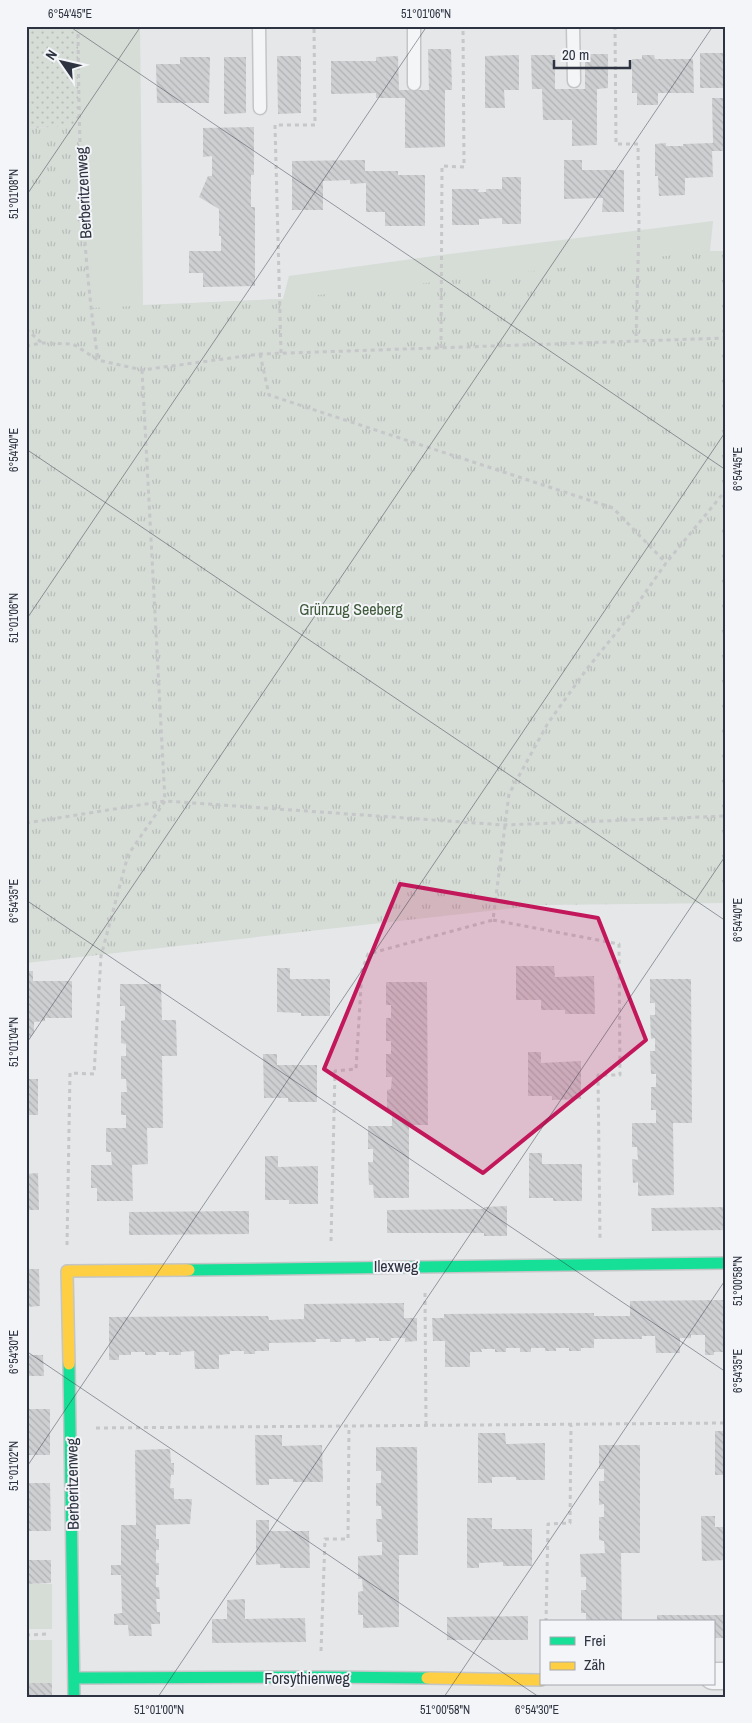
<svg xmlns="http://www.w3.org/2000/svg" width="752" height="1723" viewBox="0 0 752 1723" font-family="'Archivo Narrow',sans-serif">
  <defs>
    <pattern id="park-tufts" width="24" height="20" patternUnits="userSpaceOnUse" patternTransform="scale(1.25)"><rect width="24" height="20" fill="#d6dcd6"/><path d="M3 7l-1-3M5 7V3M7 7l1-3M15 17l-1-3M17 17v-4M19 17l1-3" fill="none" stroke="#b8bdb9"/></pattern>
    <pattern id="garden-dots" width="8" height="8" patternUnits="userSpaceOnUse" patternTransform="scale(1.25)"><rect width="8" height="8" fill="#d6dcd6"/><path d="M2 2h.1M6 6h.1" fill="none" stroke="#b8bdb9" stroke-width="1.8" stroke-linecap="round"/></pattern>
    <pattern id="building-back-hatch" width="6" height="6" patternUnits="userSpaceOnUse" patternTransform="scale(1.25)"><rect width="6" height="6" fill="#cecfd1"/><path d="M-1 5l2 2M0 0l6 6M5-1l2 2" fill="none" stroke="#b1b2b5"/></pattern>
  </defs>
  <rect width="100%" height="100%" fill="#e5e7e9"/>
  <path fill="#d6dcd6" d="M 78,26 L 140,26 L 143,305 L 283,299 L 289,276 L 434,256 L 713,221 L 710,251 L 726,251 L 244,446 L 26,265 L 87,258 L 79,126 Z
    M 26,1584 L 52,1584 L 52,1629 L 26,1629 Z
    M 26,1640 L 52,1640 L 52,1683 L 26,1683 Z"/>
  <path fill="url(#park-tufts)" d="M 79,126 L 90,308 L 283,299 L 710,251 L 726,251 L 726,903 L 542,905 L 26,963 L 26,128 Z"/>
  <path fill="url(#garden-dots)" d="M 26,26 L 78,26 L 79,126 L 26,128 Z"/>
  <path fill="url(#building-back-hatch)" d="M 428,49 L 451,49 L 452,90 L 445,90 L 445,147 L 405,148 L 405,98 L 376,98 L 376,93 L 331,94 L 331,61 L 376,61 L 376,57 L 398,56 L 399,90 L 429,90 Z
    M 700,53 L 723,53 L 723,88 L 700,88 Z
    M 585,54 L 608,54 L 608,88 L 597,89 L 597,145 L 572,146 L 572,120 L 543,120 L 542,89 L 532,89 L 531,55 L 555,55 L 555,89 L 585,89 Z
    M 519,55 L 519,90 L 504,90 L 505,108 L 485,108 L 485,56 Z
    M 642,55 L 654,55 L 655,59 L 693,59 L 694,93 L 658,93 L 658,105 L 637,105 L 637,93 L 632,93 L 632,59 L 642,59 Z
    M 277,56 L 301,56 L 301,113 L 278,114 Z
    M 180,57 L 210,57 L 209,103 L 157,103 L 156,64 L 180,64 Z
    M 224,57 L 246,57 L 246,113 L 224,114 Z
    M 712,98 L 726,98 L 726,151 L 712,151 L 713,177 L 685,178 L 685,195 L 659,196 L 658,176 L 655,176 L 655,144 L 666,143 L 666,146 L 683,146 L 683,144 L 713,143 Z
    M 254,127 L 254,175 L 251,175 L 251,207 L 255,207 L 255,286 L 203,287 L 203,273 L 189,273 L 189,251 L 221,251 L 221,236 L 219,236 L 219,209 L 199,197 L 208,176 L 212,176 L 212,156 L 203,157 L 203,128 Z
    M 365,160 L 365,171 L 398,171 L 398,175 L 425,175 L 425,226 L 385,226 L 385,212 L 366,212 L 366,183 L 350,184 L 350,180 L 323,181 L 323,210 L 292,210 L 292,161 Z
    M 564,160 L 582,160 L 582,170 L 624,170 L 624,212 L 602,212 L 603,198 L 564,199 Z
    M 502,177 L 521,177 L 521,224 L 502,224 L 502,218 L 479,219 L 479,225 L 452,225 L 452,189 L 479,189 L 478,192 L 486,192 L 486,189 L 502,189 Z
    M 516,966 L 554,966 L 555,977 L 594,976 L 595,1014 L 565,1014 L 565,1010 L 541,1010 L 541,1000 L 516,1000 Z
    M 277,968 L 290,968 L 290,979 L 330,979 L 330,1016 L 301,1016 L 301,1013 L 277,1012 Z
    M 26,971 L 33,971 L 33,981 L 72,981 L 72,1018 L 45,1018 L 45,1021 L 34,1022 L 34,1033 L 26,1042 Z
    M 650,979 L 691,979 L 692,1123 L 673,1123 L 674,1195 L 638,1196 L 638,1182 L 633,1183 L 632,1159 L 638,1160 L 637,1147 L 632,1147 L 632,1123 L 656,1123 L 656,1110 L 651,1110 L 651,1087 L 656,1087 L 656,1074 L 651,1074 L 650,1051 L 655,1051 L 655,1038 L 651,1039 L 650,1015 L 655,1015 L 655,1003 L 650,1003 Z
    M 386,982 L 427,982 L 428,1125 L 409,1125 L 409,1198 L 374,1198 L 373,1185 L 369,1185 L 368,1162 L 373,1162 L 373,1149 L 368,1149 L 368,1126 L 392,1126 L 392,1113 L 387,1113 L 387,1090 L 391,1089 L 392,1077 L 386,1077 L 386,1054 L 391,1054 L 391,1041 L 386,1041 L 386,1018 L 391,1018 L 391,1005 L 386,1005 Z
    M 120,984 L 161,984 L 162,1020 L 176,1020 L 177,1056 L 162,1056 L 163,1128 L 147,1128 L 148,1164 L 132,1165 L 133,1201 L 97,1201 L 97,1188 L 91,1188 L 91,1165 L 112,1165 L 111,1152 L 106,1152 L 106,1128 L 126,1128 L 126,1115 L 121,1115 L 121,1092 L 127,1092 L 126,1079 L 121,1079 L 121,1056 L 126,1056 L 126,1044 L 121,1043 L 121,1021 L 125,1020 L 125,1006 L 120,1006 Z
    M 528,1052 L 541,1052 L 541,1063 L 581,1061 L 581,1099 L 552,1100 L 552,1096 L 528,1096 Z
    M 263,1054 L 277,1054 L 277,1065 L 317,1065 L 317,1102 L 288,1102 L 288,1098 L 264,1098 Z
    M 26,1079 L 38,1079 L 38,1115 L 26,1115 Z
    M 529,1153 L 542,1153 L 542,1164 L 582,1164 L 582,1201 L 553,1201 L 553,1198 L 529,1198 Z
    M 265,1156 L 278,1156 L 278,1167 L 318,1166 L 318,1204 L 289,1204 L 289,1200 L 265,1200 Z
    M 38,1173 L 39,1210 L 26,1210 L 26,1174 Z
    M 507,1206 L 507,1236 L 484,1236 L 484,1233 L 387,1233 L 387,1210 L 484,1209 L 484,1207 Z
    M 726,1207 L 726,1230 L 652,1231 L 651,1208 Z
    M 249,1211 L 249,1234 L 129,1235 L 129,1212 Z
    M 26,1269 L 39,1269 L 40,1306 L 26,1307 Z
    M 726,1300 L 726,1352 L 714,1352 L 714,1355 L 705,1355 L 705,1335 L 691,1335 L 691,1338 L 680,1338 L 680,1353 L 656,1353 L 655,1336 L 642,1336 L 642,1339 L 594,1339 L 594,1348 L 581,1348 L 581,1351 L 569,1351 L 569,1348 L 556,1348 L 556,1351 L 545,1351 L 545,1348 L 531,1348 L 531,1352 L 520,1352 L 520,1348 L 506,1348 L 506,1352 L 495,1352 L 495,1349 L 481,1349 L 482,1352 L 470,1352 L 470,1367 L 445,1367 L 445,1341 L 433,1341 L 432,1318 L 444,1318 L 444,1314 L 594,1313 L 594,1316 L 630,1316 L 630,1301 Z
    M 404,1303 L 404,1318 L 417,1318 L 417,1341 L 405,1342 L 405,1338 L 391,1338 L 391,1341 L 379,1341 L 379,1338 L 366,1338 L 366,1341 L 355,1342 L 355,1339 L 341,1339 L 341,1342 L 330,1342 L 330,1339 L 316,1339 L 316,1342 L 269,1343 L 269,1351 L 255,1351 L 255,1354 L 244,1354 L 244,1351 L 230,1351 L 230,1354 L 219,1355 L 219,1369 L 195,1369 L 194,1351 L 181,1352 L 181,1355 L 169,1355 L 169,1352 L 156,1352 L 156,1355 L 145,1355 L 145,1352 L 131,1352 L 131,1355 L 119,1355 L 119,1360 L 109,1360 L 109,1317 L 268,1316 L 269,1320 L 304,1319 L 304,1304 Z
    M 26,1355 L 43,1355 L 44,1376 L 26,1376 Z
    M 26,1409 L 50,1409 L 50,1455 L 26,1455 Z
    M 715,1431 L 726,1431 L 726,1475 L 715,1475 Z
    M 478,1433 L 505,1433 L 506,1444 L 545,1443 L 545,1480 L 516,1480 L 516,1477 L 492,1477 L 492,1483 L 478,1483 Z
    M 255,1435 L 282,1435 L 282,1446 L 322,1445 L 323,1482 L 293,1482 L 293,1479 L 269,1479 L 269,1485 L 256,1485 Z
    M 599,1445 L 640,1445 L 640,1553 L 621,1553 L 622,1622 L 586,1622 L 586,1613 L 581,1613 L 581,1590 L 586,1590 L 586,1577 L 581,1577 L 580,1554 L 605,1553 L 604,1541 L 599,1540 L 599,1517 L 604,1517 L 604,1504 L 599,1505 L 599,1481 L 604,1481 L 604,1469 L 599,1469 Z
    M 376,1447 L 417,1447 L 418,1555 L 399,1555 L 399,1627 L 363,1628 L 363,1615 L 358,1615 L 358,1592 L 363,1591 L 362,1579 L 358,1579 L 358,1556 L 382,1555 L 382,1542 L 377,1542 L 376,1519 L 382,1519 L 381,1506 L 376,1506 L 376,1483 L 381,1483 L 381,1471 L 376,1471 Z
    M 170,1449 L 171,1463 L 174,1463 L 174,1475 L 171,1475 L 170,1488 L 174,1488 L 174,1499 L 192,1499 L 190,1524 L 156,1525 L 156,1539 L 159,1539 L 159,1550 L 156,1550 L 156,1563 L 159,1563 L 159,1575 L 156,1575 L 156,1587 L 159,1587 L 160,1599 L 156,1599 L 157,1612 L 160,1612 L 160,1624 L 151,1624 L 152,1636 L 129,1636 L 128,1625 L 114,1625 L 114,1614 L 122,1613 L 121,1575 L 111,1575 L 111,1565 L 121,1565 L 121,1525 L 136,1525 L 135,1450 Z
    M 26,1483 L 50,1483 L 51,1531 L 26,1531 Z
    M 701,1516 L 715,1516 L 715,1527 L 726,1527 L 726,1560 L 702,1561 Z
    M 467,1518 L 492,1518 L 492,1529 L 532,1529 L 532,1566 L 503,1566 L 503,1562 L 479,1563 L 479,1568 L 467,1568 Z
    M 256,1520 L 269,1520 L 269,1531 L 309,1531 L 310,1568 L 280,1568 L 280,1564 L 256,1565 Z
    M 26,1560 L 51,1560 L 51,1583 L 26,1584 Z
    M 245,1599 L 245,1619 L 305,1618 L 306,1642 L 212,1643 L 212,1619 L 227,1619 L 227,1600 Z
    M 657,1615 L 726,1615 L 726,1638 L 713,1638 L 713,1622 L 657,1622 Z
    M 528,1616 L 528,1640 L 447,1640 L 447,1617 Z
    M 26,1683 L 52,1683 L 52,1697 L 26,1697 Z"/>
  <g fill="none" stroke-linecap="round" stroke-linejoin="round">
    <g stroke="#c3c5c7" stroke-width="15">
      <path id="lane" d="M 259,26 L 260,108
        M 414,26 L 414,84
        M 573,26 L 574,81"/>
    </g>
    <g stroke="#c3c5c7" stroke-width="29">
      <path id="street" d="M 713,1676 L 726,1676"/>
    </g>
    <g stroke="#c3c5c7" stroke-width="14">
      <path id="fast" d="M 189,1270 L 726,1263
        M 69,1364 L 74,1697
        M 74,1678 L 321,1677 L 427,1678"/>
    </g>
    <g stroke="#c3c5c7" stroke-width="14">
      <path id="slow" d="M 69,1364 L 67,1271 L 189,1270
        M 427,1678 L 541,1680"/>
    </g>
    <path stroke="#c5c7c9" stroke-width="3" stroke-dasharray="4 4" stroke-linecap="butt" d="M 78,26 C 79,137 81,249 98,359
      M 615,26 L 616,144 L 638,144 L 639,225 L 636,341
      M 26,329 L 42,343
      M 26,346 L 42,343 L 73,344 L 98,360 L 142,370 L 260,354 L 726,338
      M 441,348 L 442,166 L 464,167 L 463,26
      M 281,353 L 275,125 L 315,125 L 314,26
      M 260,354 L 269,395 L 613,508 L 666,563
      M 26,823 L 165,801 L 504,825 L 726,816
      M 493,920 L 619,944 L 620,1075 L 598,1075 L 600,1239
      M 331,1241 L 335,1071 L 356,1069 L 362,970 L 368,954 L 493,920 L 509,794 L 548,723 L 586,670 L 624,623 L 666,563 L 726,490
      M 67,1245 L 70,1073 L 94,1074 L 101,956 L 128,855 L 165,801 L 142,370
      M 425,1293 L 426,1425
      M 96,1428 L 726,1423
      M 546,1622 L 548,1524 L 570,1523 L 571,1425
      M 26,1635 L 48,1634
      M 321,1651 L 325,1539 L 348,1539 L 349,1427"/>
    <use href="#lane" stroke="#f4f5f6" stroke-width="12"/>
    <use href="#street" stroke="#f4f5f6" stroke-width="26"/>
    <use href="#fast" stroke="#16e098" stroke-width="11"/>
    <use href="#slow" stroke="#ffcf43" stroke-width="11"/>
  </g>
  <path fill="#c2185b" fill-opacity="0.2" stroke="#c2185b" stroke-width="4" stroke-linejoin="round" d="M 400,884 L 598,918 L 646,1040 L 483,1173 L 324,1069 Z"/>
  <path fill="none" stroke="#2d3341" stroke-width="1" stroke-opacity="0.45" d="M 69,26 L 726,470M 26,196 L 141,26M 26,449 L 726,921M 26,620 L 427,26M 26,900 L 726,1372M 26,1044 L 713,26M 26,1351 L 539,1697M 26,1468 L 726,431M 158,1697 L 726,855M 444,1697 L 726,1279"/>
  <g text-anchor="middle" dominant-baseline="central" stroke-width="4" stroke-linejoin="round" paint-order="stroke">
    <g font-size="16" fill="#2d3341" stroke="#f4f5f8">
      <text transform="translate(83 193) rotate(-93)">Berberitzenweg</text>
      <text x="396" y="1266">Ilexweg</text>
      <text transform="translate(72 1484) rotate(-91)">Berberitzenweg</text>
      <text x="307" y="1678">Forsythienweg</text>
    </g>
    <g font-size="16" fill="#405b3c" stroke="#f4f5f8">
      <text x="351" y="609">Grünzug Seeberg</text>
    </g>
  </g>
  <rect width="752" height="1723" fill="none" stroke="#f4f5f8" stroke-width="55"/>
  <rect x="540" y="1620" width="175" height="65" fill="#f4f5f8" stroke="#a4a7af"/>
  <rect x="550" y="1637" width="25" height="8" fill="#16e098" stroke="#a4a7af"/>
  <text x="584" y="1646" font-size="15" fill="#2d3341">Frei</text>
  <rect x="550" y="1662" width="25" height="8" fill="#ffcf43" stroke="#a4a7af"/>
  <text x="584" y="1670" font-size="15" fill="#2d3341">Zäh</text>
  <g transform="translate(62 62) rotate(304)" stroke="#f4f5f8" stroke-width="4" paint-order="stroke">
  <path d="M0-4L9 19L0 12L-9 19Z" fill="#2d3341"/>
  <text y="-8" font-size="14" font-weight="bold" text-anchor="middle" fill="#2d3341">N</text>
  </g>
  <path d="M554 60v8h76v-8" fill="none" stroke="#2d3341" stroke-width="2.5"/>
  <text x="562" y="60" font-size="15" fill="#2d3341" stroke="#f4f5f8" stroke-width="4" paint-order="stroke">20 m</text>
  <rect x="28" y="28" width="696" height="1668" fill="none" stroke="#2d3341" stroke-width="2"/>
  <g font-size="12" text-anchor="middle" fill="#2d3341">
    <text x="70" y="18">6°54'45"E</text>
    <text x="426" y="18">51°01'06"N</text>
    <text transform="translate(14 194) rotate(-90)" y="4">51°01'08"N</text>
    <text transform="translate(14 450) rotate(-90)" y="4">6°54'40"E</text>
    <text transform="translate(738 469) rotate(-90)" y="4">6°54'45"E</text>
    <text transform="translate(14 618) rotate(-90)" y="4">51°01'06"N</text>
    <text transform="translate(14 901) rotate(-90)" y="4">6°54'35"E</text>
    <text transform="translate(738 920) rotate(-90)" y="4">6°54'40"E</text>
    <text transform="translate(14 1042) rotate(-90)" y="4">51°01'04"N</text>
    <text transform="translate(738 1281) rotate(-90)" y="4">51°00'58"N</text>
    <text transform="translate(14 1352) rotate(-90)" y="4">6°54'30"E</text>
    <text transform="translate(738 1371) rotate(-90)" y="4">6°54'35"E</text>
    <text transform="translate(14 1466) rotate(-90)" y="4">51°01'02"N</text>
    <text x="159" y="1714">51°01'00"N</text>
    <text x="445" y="1714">51°00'58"N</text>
    <text x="537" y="1714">6°54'30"E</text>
  </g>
</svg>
